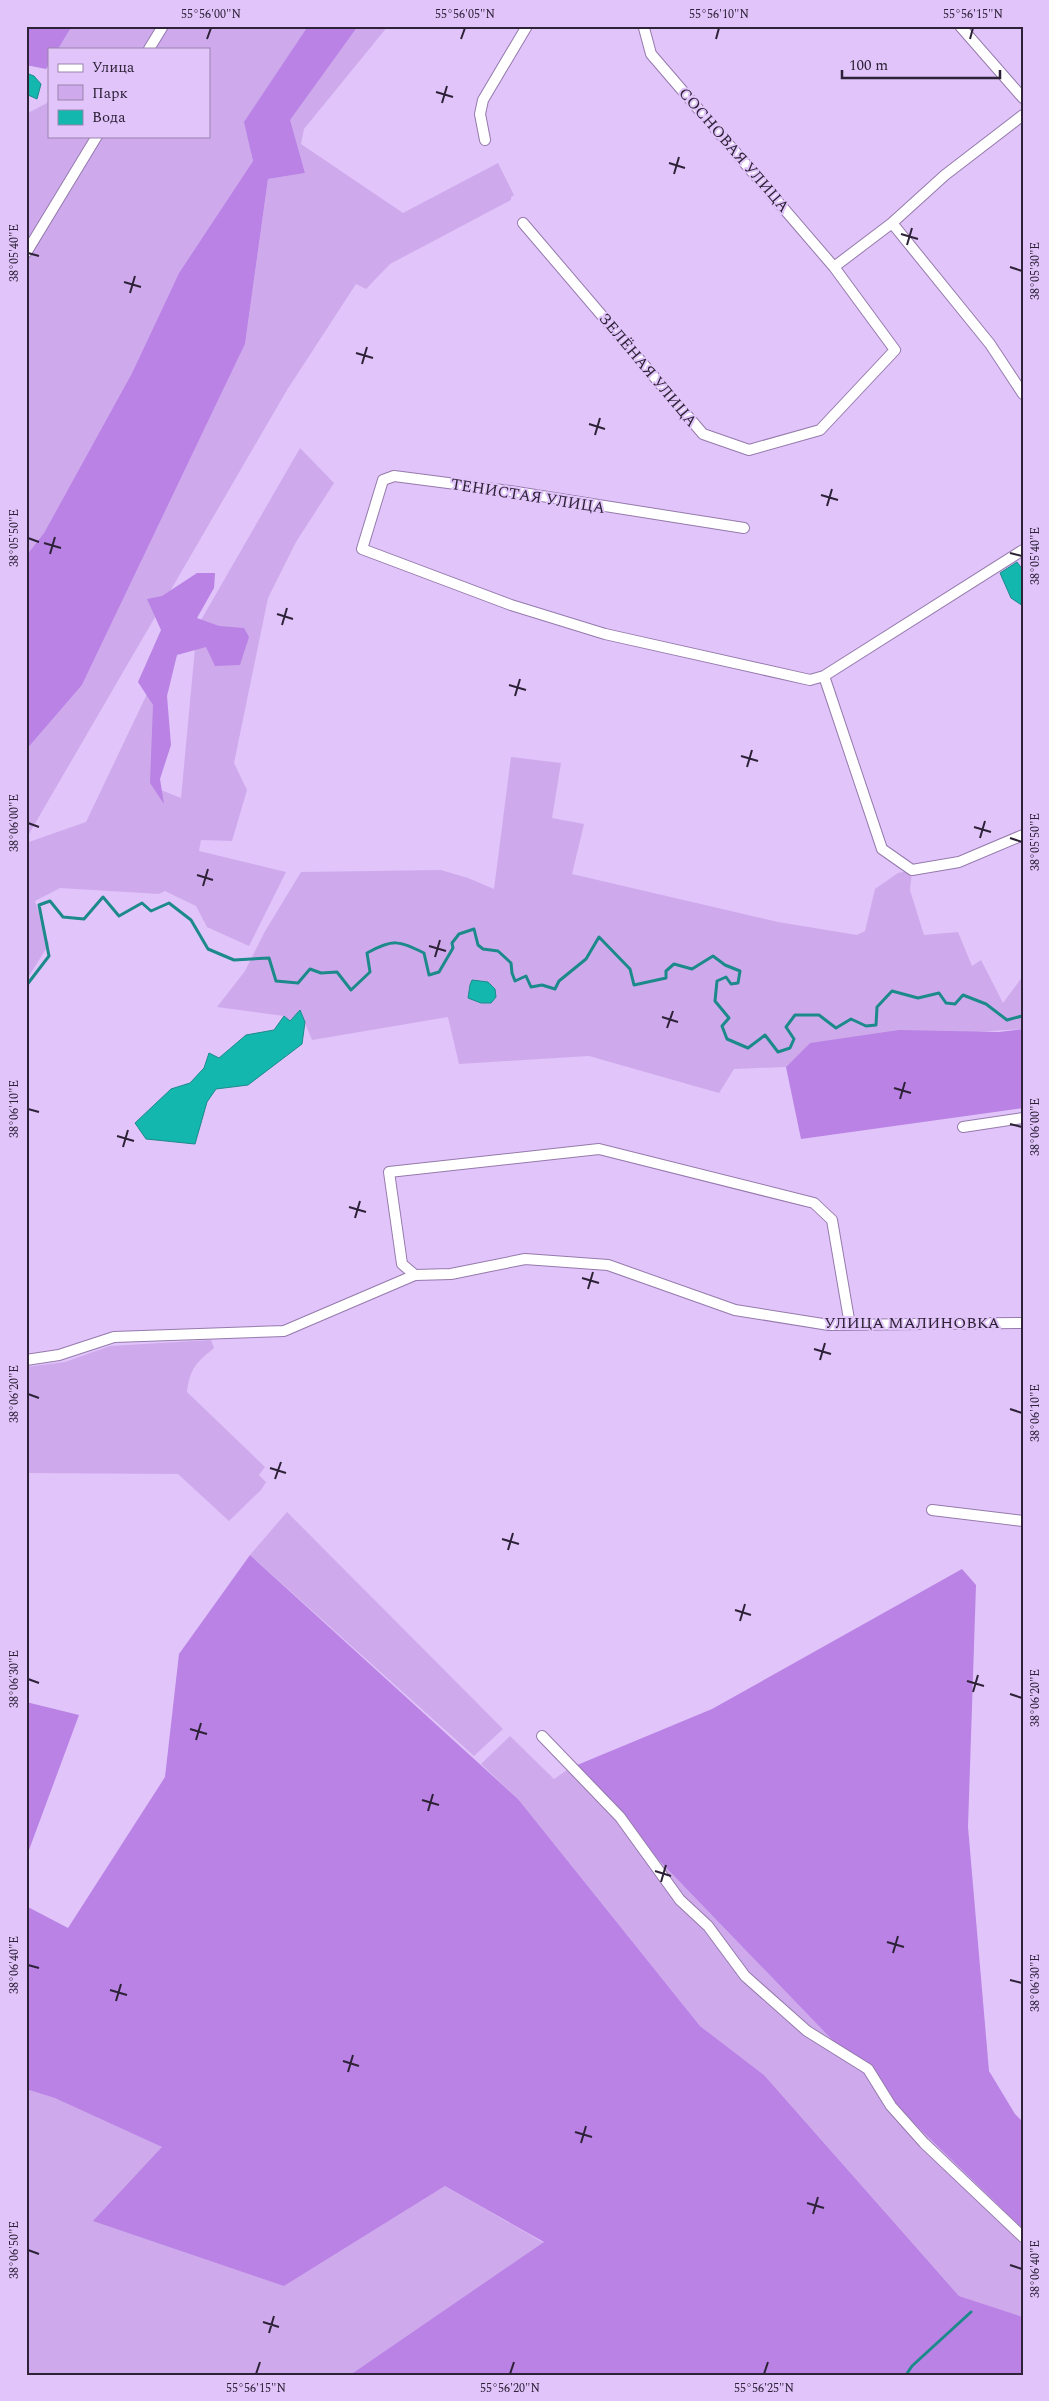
<svg xmlns="http://www.w3.org/2000/svg" width="1049" height="2401" viewBox="0 0 1049 2401" font-family="Spectral,serif">
  <rect width="100%" height="100%" fill="#e1c4fa"/>
  <path fill="#ceaaec" d="M 72,26 L 308,26 L 245,122 L 253,161 L 179,273 L 132,373 L 44,533 L 26,556 L 26,114 L 47,103 L 49,99 L 49,136 L 209,136 L 209,49 L 58,49 Z
    M 358,26 L 388,26 L 304,129 L 301,144 L 403,213 L 498,163 L 514,195 L 511,197 L 511,200 L 390,264 L 366,289 L 356,284 L 287,390 L 26,839 L 26,750 L 82,685 L 245,344 L 268,179 L 305,173 L 289,120 Z
    M 300,448 L 334,483 L 296,542 L 268,598 L 234,763 L 247,790 L 232,841 L 201,840 L 199,851 L 286,872 L 249,946 L 207,927 L 196,906 L 165,891 L 159,894 L 60,888 L 35,901 L 49,944 L 26,981 L 26,843 L 86,822 L 147,694 L 153,705 L 156,788 L 181,798 L 197,627 Z
    M 511,757 L 561,763 L 552,818 L 584,824 L 572,874 L 778,922 L 857,935 L 865,931 L 875,889 L 898,873 L 912,870 L 910,890 L 924,935 L 958,932 L 972,966 L 981,960 L 1003,1003 L 1023,976 L 1023,1029 L 810,1043 L 786,1067 L 734,1069 L 719,1093 L 589,1056 L 459,1064 L 448,1017 L 312,1040 L 300,1011 L 289,1021 L 284,1016 L 217,1007 L 245,971 L 264,933 L 301,872 L 441,870 L 468,878 L 494,889 Z
    M 211,1340 L 214,1348 C 196,1363 190,1368 187,1392 L 265,1467 L 259,1475 L 266,1482 L 261,1490 L 229,1521 L 178,1474 L 26,1473 L 26,1367 L 65,1362 L 110,1346 Z
    M 287,1512 L 503,1729 L 474,1756 L 250,1555 Z
    M 510,1736 L 554,1779 L 570,1768 L 894,2104 L 1023,2229 L 1023,2317 L 959,2296 L 764,2075 L 700,2026 L 518,1799 L 481,1764 Z
    M 26,2089 L 55,2097 L 162,2147 L 284,2286 L 445,2186 L 544,2243 L 350,2375 L 26,2375 Z"/>
  <path fill="#b982e4" d="M 26,26 L 72,26 L 58,49 L 49,49 L 49,64 L 46,69 L 26,65 Z
    M 308,26 L 358,26 L 290,120 L 305,173 L 268,179 L 245,344 L 82,685 L 26,750 L 26,556 L 44,533 L 132,373 L 179,273 L 253,161 L 244,122 Z
    M 197,573 L 215,573 L 214,588 L 197,618 L 219,626 L 244,628 L 249,637 L 240,665 L 215,666 L 206,647 L 177,655 L 167,696 L 171,745 L 160,779 L 164,804 L 150,783 L 153,705 L 138,682 L 161,630 L 147,599 L 162,596 Z
    M 1023,1029 L 1023,1108 L 801,1139 L 786,1067 L 810,1043 L 899,1030 L 999,1032 Z
    M 250,1555 L 518,1799 L 700,2026 L 764,2075 L 959,2296 L 1023,2317 L 1023,2375 L 350,2375 L 544,2242 L 445,2186 L 284,2286 L 93,2221 L 162,2147 L 55,2098 L 26,2089 L 26,1906 L 68,1928 L 165,1777 L 179,1654 Z
    M 962,1569 L 976,1585 L 968,1827 L 989,2071 L 1015,2114 L 1023,2122 L 1023,2229 L 894,2104 L 570,1768 L 712,1709 Z
    M 26,1702 L 79,1715 L 26,1858 Z"/>
  <path fill="#14b7ae" stroke="#1c8a8a" d="M 26,73 L 34,76 L 41,84 L 37,99 L 26,94 Z
    M 1017,562 L 1023,570 L 1023,606 L 1011,598 L 1000,573 Z
    M 472,980 L 488,982 L 495,989 L 496,997 L 491,1003 L 481,1003 L 468,998 L 470,985 Z
    M 300,1010 L 305,1022 L 302,1044 L 248,1085 L 216,1089 L 207,1102 L 195,1144 L 146,1139 L 135,1123 L 171,1089 L 190,1083 L 204,1068 L 209,1053 L 219,1058 L 246,1035 L 274,1030 L 284,1016 L 290,1021 Z"/>
  <g fill="none" stroke-linecap="round" stroke-linejoin="round">
    <path stroke="#1c8a8a" stroke-width="3" d="M 26,986 L 49,956 L 39,905 L 50,901 L 63,917 L 84,919 L 103,897 L 119,916 L 142,903 L 151,911 L 169,903 L 191,920 L 208,949 L 234,960 L 269,958 L 276,981 L 298,983 L 310,969 L 321,973 L 337,972 L 351,990 L 370,972 L 367,953 C 393,939 398,940 424,953 L 429,975 L 439,972 L 453,948 L 452,943 L 459,934 L 474,929 L 478,945 L 483,949 L 498,951 L 511,963 L 512,973 L 515,981 L 526,976 L 531,987 L 542,985 L 555,989 L 559,981 L 586,959 L 599,937 L 630,969 L 634,985 L 666,978 L 666,971 L 674,964 L 692,969 L 713,956 L 725,965 L 740,971 L 738,983 L 731,984 L 726,977 L 717,981 L 715,1001 L 729,1018 L 722,1026 L 727,1039 L 748,1048 L 765,1035 L 778,1052 L 790,1048 L 794,1039 L 786,1027 L 795,1015 L 819,1015 L 836,1028 L 851,1019 L 866,1026 L 876,1025 L 877,1007 L 892,991 L 918,998 L 939,993 L 946,1003 L 955,1004 L 963,995 L 986,1004 L 1007,1020 L 1022,1016 L 1023,1014
      M 906,2375 L 912,2366 L 971,2312"/>
    <g stroke="#957aac" stroke-width="12">
      <path id="street" d="M 960,26 L 1023,98
        M 644,28 L 651,54 L 834,267
        M 149,49 L 163,26
        M 1023,115 L 945,175 L 892,223 L 990,344 L 1023,394
        M 485,140 L 480,114 L 483,100 L 527,26
        M 523,223 L 703,434 L 749,450 L 820,430 L 895,350 L 834,267 L 892,223
        M 26,253 L 97,136
        M 744,528 L 510,491 L 394,476 L 383,480 L 362,549 L 511,605 L 605,634 L 810,680 L 824,676 L 882,849 L 912,870 L 959,862 L 1023,835
        M 824,676 L 1023,550
        M 963,1127 L 1023,1118
        M 415,1275 L 402,1264 L 389,1172 L 599,1149 L 814,1203 L 832,1220 L 850,1325
        M 26,1360 L 59,1355 L 114,1337 L 284,1331 L 415,1275 L 451,1274 L 525,1259 L 608,1265 L 735,1310 L 829,1325 L 1023,1323
        M 932,1510 L 1023,1521
        M 542,1736 L 620,1817 L 680,1900 L 708,1926 L 745,1976 L 807,2031 L 868,2069 L 891,2106 L 924,2143 L 1023,2237"/>
    </g>
    <use href="#street" stroke="#fff" stroke-width="10"/>
  </g>
  <path fill="none" stroke="#2d2237" stroke-width="2" d="M 207,39 L 211,28M 461,39 L 465,28M 716,39 L 719,28M 970,39 L 973,28M 436,92 L 453,97M 442,103 L 447,86M 669,163 L 685,168M 674,174 L 679,157M 901,234 L 918,239M 907,245 L 912,228M 28,253 L 39,256M 1010,267 L 1022,271M 124,282 L 141,287M 130,293 L 135,276M 356,353 L 373,358M 362,364 L 367,347M 589,424 L 605,429M 595,435 L 600,418M 821,495 L 838,500M 827,506 L 832,489M 28,538 L 39,542M 44,543 L 61,548M 1010,553 L 1022,556M 50,554 L 55,537M 277,614 L 293,619M 282,625 L 287,608M 509,685 L 526,690M 515,696 L 520,679M 741,756 L 758,761M 747,767 L 752,750M 28,823 L 39,827M 974,827 L 991,832M 980,838 L 985,821M 1010,838 L 1022,842M 197,875 L 213,880M 203,886 L 208,869M 429,946 L 446,951M 435,957 L 440,940M 662,1017 L 678,1022M 667,1028 L 673,1011M 894,1088 L 911,1093M 900,1099 L 905,1082M 28,1109 L 39,1112M 1010,1124 L 1022,1127M 117,1136 L 134,1141M 123,1147 L 128,1130M 349,1207 L 366,1212M 355,1218 L 360,1201M 582,1278 L 599,1283M 588,1289 L 593,1272M 814,1349 L 831,1354M 820,1360 L 825,1343M 28,1394 L 39,1398M 1010,1409 L 1022,1413M 270,1468 L 286,1473M 275,1479 L 281,1462M 502,1539 L 519,1544M 508,1550 L 513,1533M 735,1610 L 751,1615M 740,1621 L 745,1604M 28,1679 L 39,1683M 967,1681 L 984,1686M 973,1692 L 978,1675M 1010,1694 L 1022,1698M 190,1729 L 207,1734M 196,1740 L 201,1723M 422,1800 L 439,1805M 428,1811 L 433,1794M 655,1871 L 671,1876M 661,1882 L 666,1865M 887,1942 L 904,1947M 893,1953 L 898,1936M 28,1965 L 39,1968M 1010,1980 L 1022,1983M 110,1990 L 127,1995M 116,2001 L 121,1984M 343,2061 L 359,2066M 348,2072 L 353,2055M 575,2132 L 592,2137M 581,2143 L 586,2126M 807,2203 L 824,2208M 813,2214 L 818,2197M 28,2250 L 39,2254M 1010,2265 L 1022,2269M 263,2322 L 279,2327M 269,2333 L 274,2316M 256,2374 L 260,2362M 510,2374 L 514,2362M 764,2374 L 768,2362"/>
  <g text-anchor="middle" dominant-baseline="central" stroke-width="4" stroke-linejoin="round" paint-order="stroke">
    <g font-size="16" fill="#2d2237" stroke="#e1c4fa">
      <text transform="translate(734 150) rotate(49)">СОСНОВАЯ УЛИЦА</text>
      <text transform="translate(648 370) rotate(50)">ЗЕЛЁНАЯ УЛИЦА</text>
      <text transform="translate(528 496) rotate(9)">ТЕНИСТАЯ УЛИЦА</text>
      <text x="912" y="1323">УЛИЦА МАЛИНОВКА</text>
    </g>
  </g>
  <rect width="1049" height="2401" fill="none" stroke="#e1c4fa" stroke-width="55"/>
  <rect x="48" y="48" width="162" height="90" fill="#e1c4fa" stroke="#9983ac"/>
  <rect x="58" y="64" width="25" height="8" fill="#ffffff" stroke="#9983ac"/>
  <text x="92" y="72" font-size="15" fill="#2d2237">Улица</text>
  <rect x="58" y="85" width="25" height="15" fill="#ceaaec" stroke="#9983ac"/>
  <text x="92" y="98" font-size="15" fill="#2d2237">Парк</text>
  <rect x="58" y="110" width="25" height="15" fill="#14b7ae" stroke="#9983ac"/>
  <text x="92" y="122" font-size="15" fill="#2d2237">Вода</text>
  <path d="M842 70v8h158v-8" fill="none" stroke="#2d2237" stroke-width="2.5"/>
  <text x="849" y="70" font-size="15" fill="#2d2237" stroke="#e1c4fa" stroke-width="4" paint-order="stroke">100 m</text>
  <rect x="28" y="28" width="994" height="2346" fill="none" stroke="#2d2237" stroke-width="2"/>
  <g font-size="12" text-anchor="middle" fill="#2d2237">
    <text x="211" y="18">55°56'00"N</text>
    <text x="465" y="18">55°56'05"N</text>
    <text x="719" y="18">55°56'10"N</text>
    <text x="973" y="18">55°56'15"N</text>
    <text transform="translate(14 253) rotate(-90)" y="4">38°05'40"E</text>
    <text transform="translate(1035 271) rotate(-90)" y="4">38°05'30"E</text>
    <text transform="translate(14 538) rotate(-90)" y="4">38°05'50"E</text>
    <text transform="translate(1035 556) rotate(-90)" y="4">38°05'40"E</text>
    <text transform="translate(14 823) rotate(-90)" y="4">38°06'00"E</text>
    <text transform="translate(1035 842) rotate(-90)" y="4">38°05'50"E</text>
    <text transform="translate(14 1109) rotate(-90)" y="4">38°06'10"E</text>
    <text transform="translate(1035 1127) rotate(-90)" y="4">38°06'00"E</text>
    <text transform="translate(14 1394) rotate(-90)" y="4">38°06'20"E</text>
    <text transform="translate(1035 1413) rotate(-90)" y="4">38°06'10"E</text>
    <text transform="translate(14 1679) rotate(-90)" y="4">38°06'30"E</text>
    <text transform="translate(1035 1698) rotate(-90)" y="4">38°06'20"E</text>
    <text transform="translate(14 1965) rotate(-90)" y="4">38°06'40"E</text>
    <text transform="translate(1035 1983) rotate(-90)" y="4">38°06'30"E</text>
    <text transform="translate(14 2250) rotate(-90)" y="4">38°06'50"E</text>
    <text transform="translate(1035 2269) rotate(-90)" y="4">38°06'40"E</text>
    <text x="256" y="2392">55°56'15"N</text>
    <text x="510" y="2392">55°56'20"N</text>
    <text x="764" y="2392">55°56'25"N</text>
  </g>
</svg>
